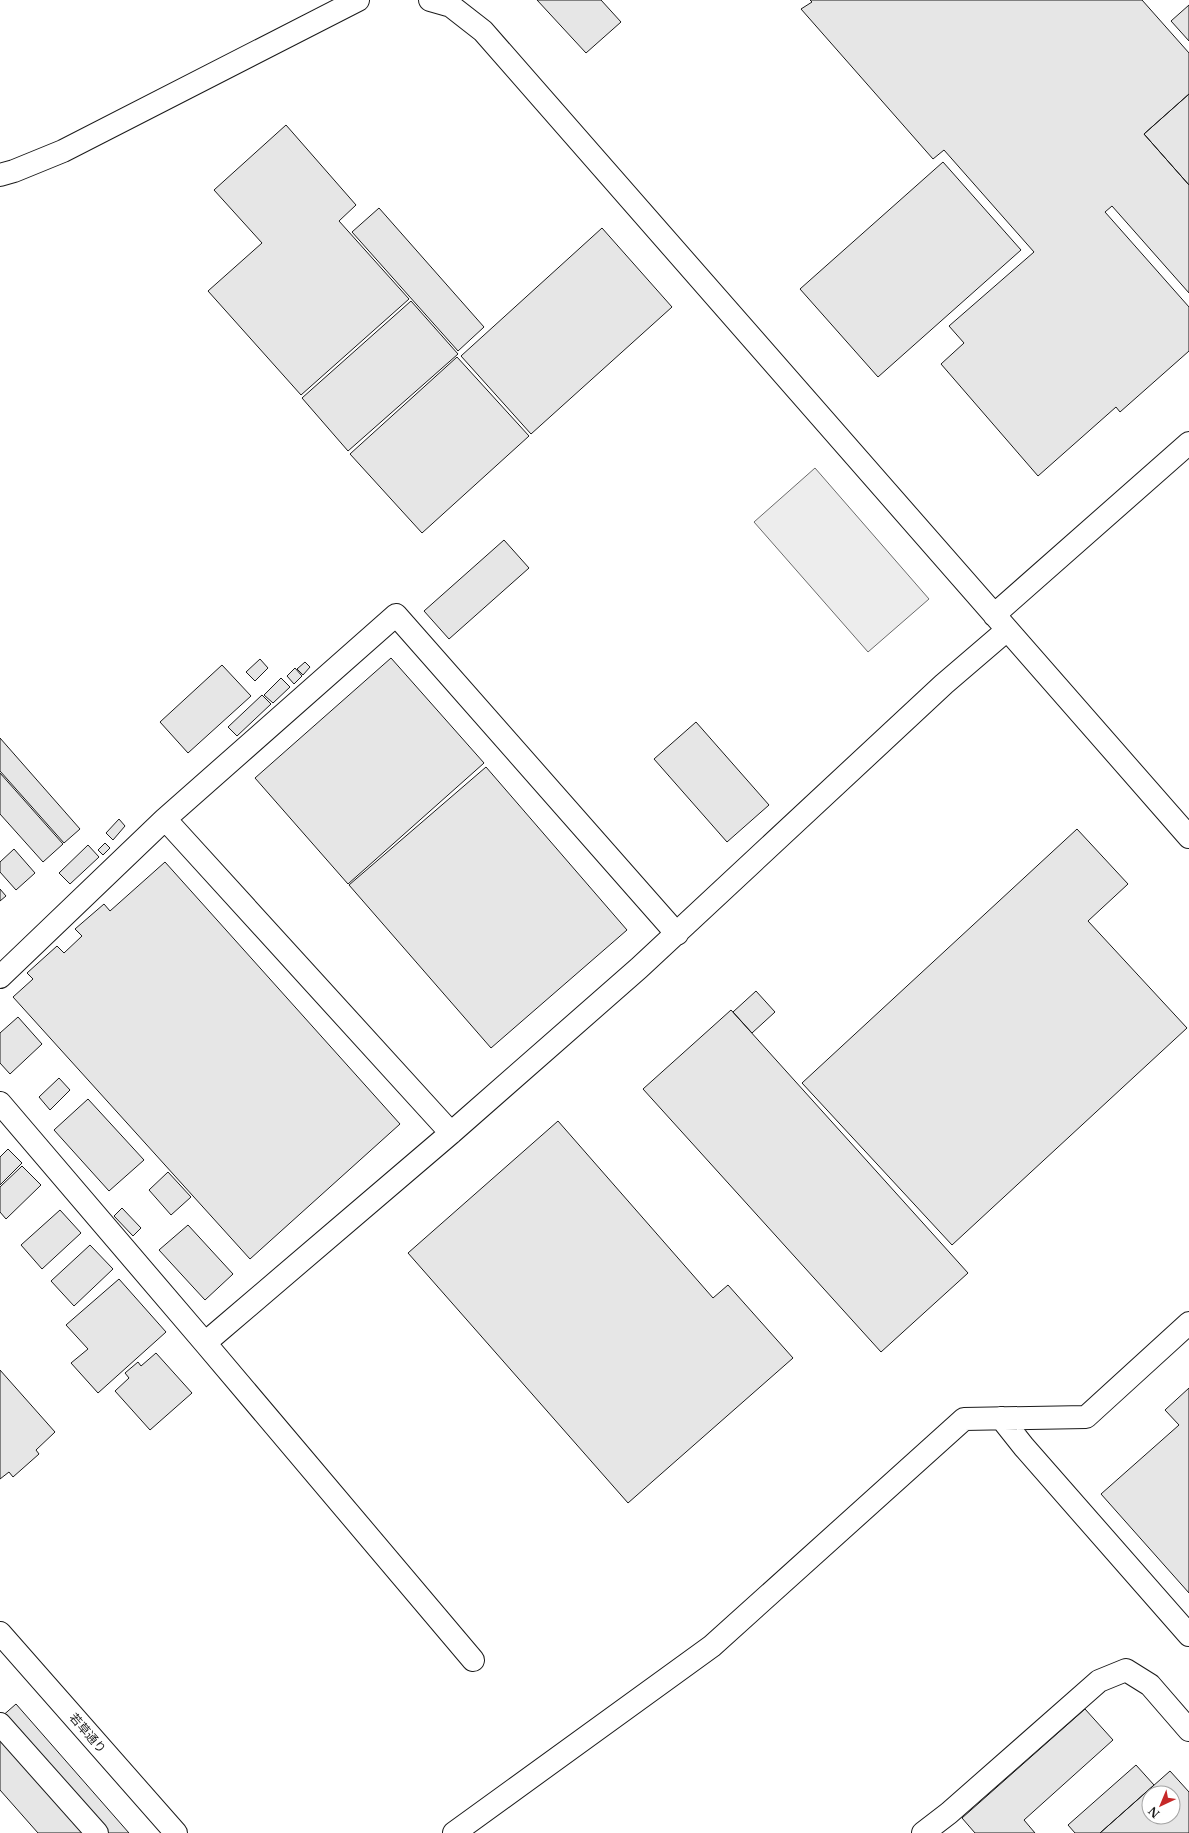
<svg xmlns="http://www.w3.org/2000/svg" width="1189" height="1833" viewBox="0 0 1189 1833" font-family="'Libre Baskerville','Noto Sans JP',serif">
  <rect width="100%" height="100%" fill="#fff"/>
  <path fill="#ededed" stroke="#6a6a6a" d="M 815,468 L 929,599 L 868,652 L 754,522 Z"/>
  <path fill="#e6e6e6" stroke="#1a1a1a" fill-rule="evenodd" d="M 537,0 L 601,0 L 621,22 L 586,53 Z
    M 810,0 L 1142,0 L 1189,53 L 1189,94 L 1144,134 L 1189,185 L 1189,293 L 1112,206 L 1105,212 L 1189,307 L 1189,351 L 1120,412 L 1116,407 L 1038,476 L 941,364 L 964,343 L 949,326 L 1034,252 L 944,150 L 933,159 L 801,9 L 812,2 Z
    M 1189,5 L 1189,41 L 1171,21 Z
    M 1189,94 L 1189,185 L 1144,134 Z
    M 286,125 L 356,205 L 339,221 L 409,299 L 301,395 L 208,291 L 262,243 L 214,190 Z
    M 943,162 L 1021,250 L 878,377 L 800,289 Z
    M 379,208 L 484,327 L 458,351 L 352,232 Z
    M 602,228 L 672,307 L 531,434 L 461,356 Z
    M 411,301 L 458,354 L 348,451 L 302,398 Z
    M 457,357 L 529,436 L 422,533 L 350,454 Z
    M 504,540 L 529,568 L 449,639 L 424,611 Z
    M 391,658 L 484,763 L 348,884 L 255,778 Z
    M 260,659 L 268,668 L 255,681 L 246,672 Z
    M 305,662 L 310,667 L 303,675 L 297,669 Z
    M 222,665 L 251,696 L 188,753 L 160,722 Z
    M 295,668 L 302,676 L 294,684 L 287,676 Z
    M 281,678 L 290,687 L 273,703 L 264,695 Z
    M 262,695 L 271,704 L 237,736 L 228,727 Z
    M 696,722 L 769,805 L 727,842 L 654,759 Z
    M 0,738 L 80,829 L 64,843 L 0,771 Z
    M 486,767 L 627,930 L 491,1048 L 349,885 Z
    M 0,773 L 63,844 L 43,862 L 0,814 Z
    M 119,819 L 125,826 L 113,840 L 106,833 Z
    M 1077,829 L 1128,884 L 1088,921 L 1187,1028 L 952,1245 L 802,1083 Z
    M 105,843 L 110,848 L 103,855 L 98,850 Z
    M 88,845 L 99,857 L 70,884 L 59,873 Z
    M 14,849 L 35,873 L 16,890 L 0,872 L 0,862 Z
    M 165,862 L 400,1124 L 250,1259 L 13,997 L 33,979 L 27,973 L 57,946 L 64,953 L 82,936 L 75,929 L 104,904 L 110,911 Z
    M 0,889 L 6,896 L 0,901 Z
    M 756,991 L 775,1012 L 752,1033 L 733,1012 Z
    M 731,1010 L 968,1273 L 881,1352 L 643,1089 Z
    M 18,1017 L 42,1044 L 10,1074 L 0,1063 L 0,1033 Z
    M 59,1078 L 70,1090 L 50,1110 L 39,1097 Z
    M 88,1099 L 144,1160 L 109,1191 L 54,1130 Z
    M 558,1121 L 713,1298 L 728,1285 L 793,1358 L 628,1503 L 408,1253 Z
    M 8,1149 L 22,1163 L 0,1185 L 0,1157 Z
    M 22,1166 L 41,1185 L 6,1219 L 0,1212 L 0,1187 Z
    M 168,1172 L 191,1197 L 171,1215 L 149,1190 Z
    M 122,1208 L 141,1228 L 133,1236 L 114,1216 Z
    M 60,1210 L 81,1233 L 42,1269 L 21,1245 Z
    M 188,1225 L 233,1274 L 205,1300 L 159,1250 Z
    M 90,1245 L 113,1269 L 74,1306 L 51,1281 Z
    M 119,1279 L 166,1332 L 98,1393 L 71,1363 L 88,1349 L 66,1325 Z
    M 156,1353 L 192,1393 L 150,1430 L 115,1391 L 129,1378 L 125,1373 L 138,1362 L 141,1366 Z
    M 0,1370 L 55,1432 L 36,1450 L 39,1454 L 13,1477 L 9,1472 L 0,1479 Z
    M 1189,1388 L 1189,1593 L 1101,1494 L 1179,1425 L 1165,1410 Z
    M 16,1704 L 129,1833 L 38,1833 L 0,1790 L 0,1718 Z
    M 1085,1709 L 1113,1740 L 1024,1820 L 1035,1833 L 975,1833 L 962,1818 Z
    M 1136,1765 L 1154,1785 L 1100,1833 L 1075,1833 L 1068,1825 Z
    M 1170,1771 L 1189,1792 L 1189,1833 L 1100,1833 ZM 1149,1793 L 1173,1793 L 1173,1817 L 1149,1817 Z"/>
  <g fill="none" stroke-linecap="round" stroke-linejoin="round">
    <g stroke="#1a1a1a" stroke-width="24">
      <path id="minor" d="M 430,0 L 451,6 L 483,31 L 1189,837
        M 0,175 L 14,171 L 63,151 L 358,0
        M 994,615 L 1189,443
        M 165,819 L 451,1133
        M 0,977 L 165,819 L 396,615 L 677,934
        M 0,1103 L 205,1343 L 473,1660
        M 205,1343 L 451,1133 L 639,968 L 944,684 L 1007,630
        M 1001,1418 L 1024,1447 L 1189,1635
        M 0,1633 L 176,1833
        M 0,1724 L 97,1833
        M 454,1833 L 712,1646 L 964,1419 L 1086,1417 L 1189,1323
        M 923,1833 L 949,1813 L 1099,1681 L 1126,1670 L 1150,1685 L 1189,1730"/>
    </g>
    <use href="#minor" stroke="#fff" stroke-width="22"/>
  </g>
  <g text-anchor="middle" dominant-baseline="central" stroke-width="3" stroke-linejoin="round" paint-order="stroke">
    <g font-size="12" fill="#1a1a1a" stroke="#fff">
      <text transform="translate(88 1733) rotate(49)">若草通り</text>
    </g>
  </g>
  <g transform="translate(1161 1805) rotate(224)"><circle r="19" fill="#ffffff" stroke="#a3a3a3"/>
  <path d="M0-3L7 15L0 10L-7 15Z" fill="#c62828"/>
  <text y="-6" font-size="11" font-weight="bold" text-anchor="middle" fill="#1a1a1a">N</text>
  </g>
</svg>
